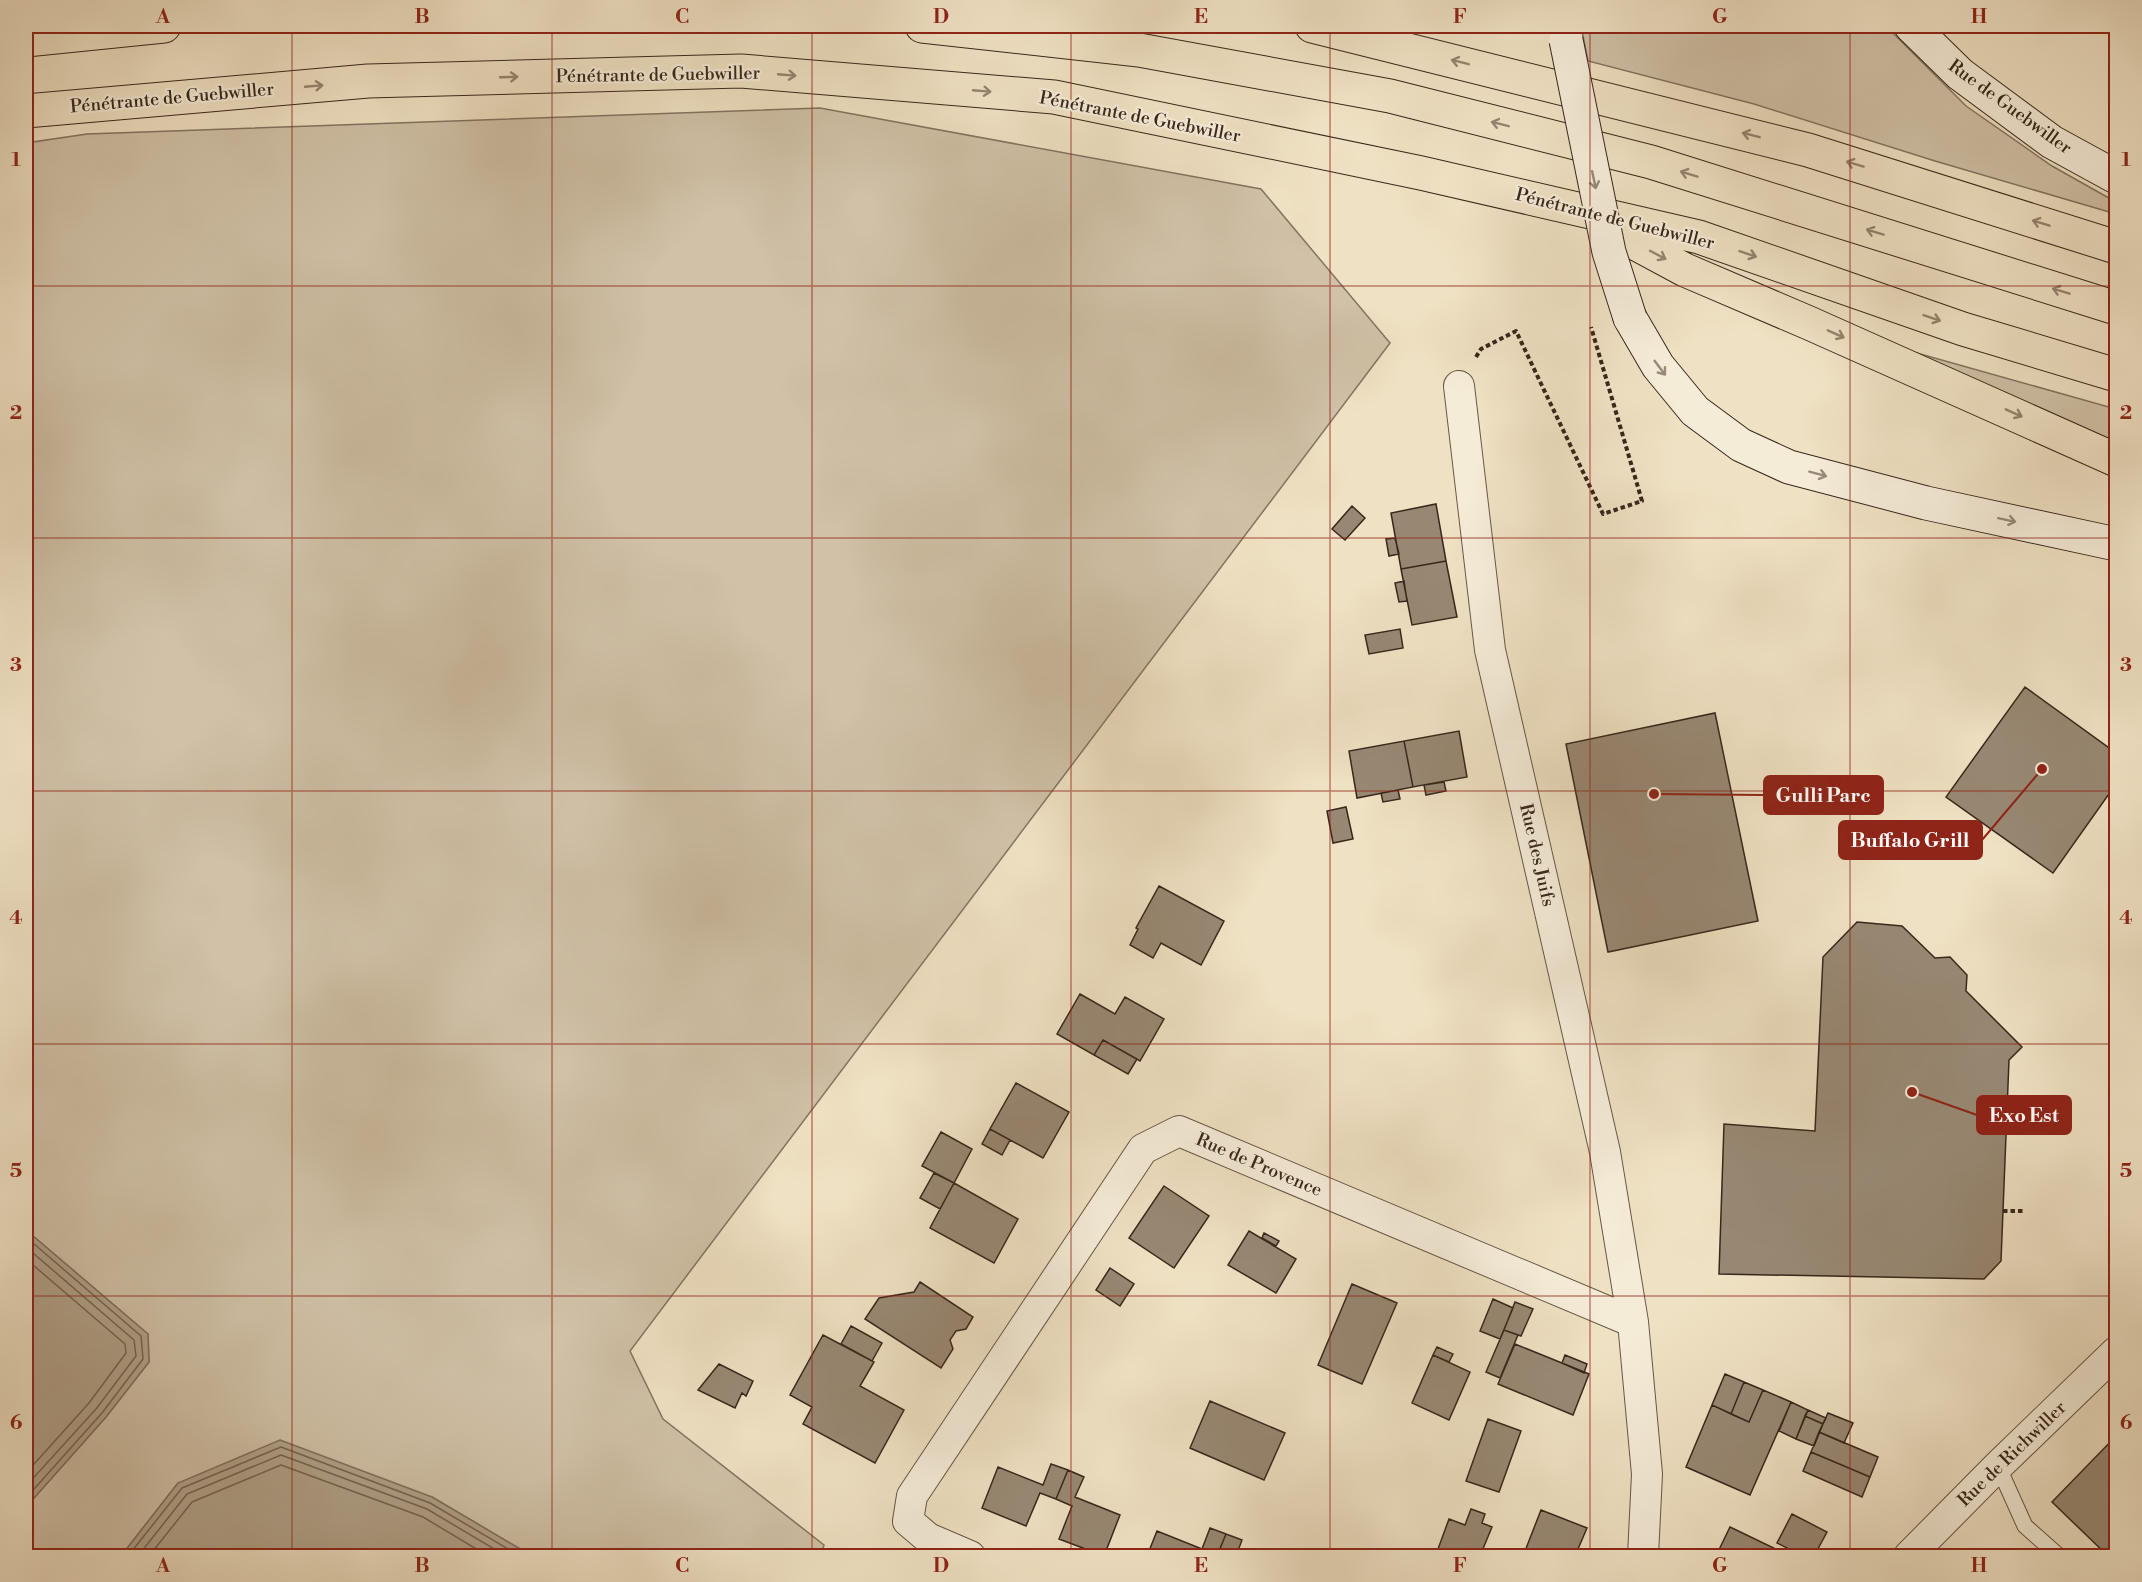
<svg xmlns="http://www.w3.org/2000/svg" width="2142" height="1582" viewBox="0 0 2142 1582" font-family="'Libre Bodoni',serif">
  <rect width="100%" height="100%" fill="#efe1c3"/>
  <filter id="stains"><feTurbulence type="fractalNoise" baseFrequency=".00333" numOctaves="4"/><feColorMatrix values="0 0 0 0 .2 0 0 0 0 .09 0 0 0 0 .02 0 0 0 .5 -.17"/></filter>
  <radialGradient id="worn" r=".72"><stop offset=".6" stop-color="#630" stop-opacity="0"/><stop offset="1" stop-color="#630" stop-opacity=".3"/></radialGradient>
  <path fill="#d0c1a7" stroke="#847462" stroke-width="1.5" d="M 1581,26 L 1886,26 L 1966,106 L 2052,166 L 2116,202 L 2116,214 L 1935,161 L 1754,104 L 1588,61 Z
    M 820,108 L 1261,189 L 1390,343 L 630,1351 L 663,1419 L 824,1545 L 821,1556 L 532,1556 L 432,1497 L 178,1483 L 121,1556 L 26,1556 L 26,1507 L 106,1417 L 149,1362 L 148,1334 L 26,1230 L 26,143 L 87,134 Z
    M 1899,348 L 2116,409 L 2116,445 Z"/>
  <path fill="#b1a28a" stroke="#81715e" stroke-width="1.5" d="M 26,1230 L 148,1334 L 149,1362 L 106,1417 L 26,1507 Z
    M 280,1440 L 432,1497 L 532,1556 L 121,1556 L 178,1483 Z"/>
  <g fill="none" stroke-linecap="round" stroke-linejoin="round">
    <path stroke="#756453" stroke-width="1.5" d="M 26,1237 L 141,1336 L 143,1359 L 102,1413 L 26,1498
      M 26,1247 L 134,1340 L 136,1356 L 96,1409 L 26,1486
      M 26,1259 L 125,1344 L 126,1353 L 89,1403 L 26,1473
      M 128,1556 L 182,1488 L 281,1447 L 430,1503 L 520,1556
      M 138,1556 L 187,1494 L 281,1455 L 427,1509 L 506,1556
      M 149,1556 L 192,1502 L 281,1465 L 423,1517 L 488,1556"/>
  </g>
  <path fill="#988873" stroke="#39271c" stroke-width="1.5" d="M 1436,504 L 1446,561 L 1401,569 L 1391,513 Z
    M 1352,506 L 1365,518 L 1345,540 L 1332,529 Z
    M 1395,538 L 1399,554 L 1389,556 L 1386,539 Z
    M 1446,561 L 1457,617 L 1412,625 L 1401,569 Z
    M 1404,581 L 1407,601 L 1399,602 L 1395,583 Z
    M 1400,629 L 1403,648 L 1369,654 L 1365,635 Z
    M 2025,687 L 2116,753 L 2116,784 L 2053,873 L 1946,797 Z
    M 1715,713 L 1758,921 L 1608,952 L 1566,744 Z
    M 1459,731 L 1467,777 L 1413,787 L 1404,741 Z
    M 1404,741 L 1413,787 L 1357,798 L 1349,751 Z
    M 1444,782 L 1446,791 L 1426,795 L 1424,785 Z
    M 1398,790 L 1400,799 L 1383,802 L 1381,793 Z
    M 1346,807 L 1353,839 L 1333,843 L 1327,811 Z
    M 1159,886 L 1224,921 L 1201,965 L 1161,943 L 1153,958 L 1130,945 L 1138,929 L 1136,928 Z
    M 2116,906 L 2116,923 L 2109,917 Z
    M 1857,922 L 1902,926 L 1935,958 L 1950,957 L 1967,975 L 1966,991 L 2022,1047 L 2009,1060 L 2001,1261 L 1984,1279 L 1719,1274 L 1724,1124 L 1815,1131 L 1823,957 Z
    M 1080,994 L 1115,1014 L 1125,997 L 1164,1019 L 1140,1061 L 1103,1040 L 1094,1055 L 1057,1034 Z
    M 1103,1040 L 1137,1059 L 1128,1074 L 1094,1055 Z
    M 1016,1083 L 1069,1112 L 1043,1158 L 990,1129 Z
    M 990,1129 L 1010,1140 L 1002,1155 L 982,1144 Z
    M 941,1132 L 972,1149 L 954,1183 L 922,1166 Z
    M 934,1173 L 954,1183 L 940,1209 L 920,1198 Z
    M 954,1183 L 1018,1219 L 994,1263 L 930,1228 Z
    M 1164,1186 L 1209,1216 L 1174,1268 L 1129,1238 Z
    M 1249,1231 L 1296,1259 L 1276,1293 L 1228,1265 Z
    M 1264,1233 L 1279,1241 L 1276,1246 L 1262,1238 Z
    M 1110,1268 L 1134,1284 L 1120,1306 L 1096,1290 Z
    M 920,1282 L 973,1317 L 966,1329 L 956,1331 L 950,1340 L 953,1349 L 941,1368 L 865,1319 L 879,1298 L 914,1292 Z
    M 1352,1284 L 1397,1303 L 1362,1384 L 1318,1365 Z
    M 1493,1299 L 1513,1308 L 1500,1339 L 1480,1331 Z
    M 1515,1302 L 1533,1309 L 1521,1336 L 1504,1330 Z
    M 851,1326 L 882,1343 L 872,1361 L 841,1344 Z
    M 1504,1330 L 1518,1335 L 1500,1378 L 1486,1372 Z
    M 823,1335 L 874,1362 L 860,1386 L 904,1410 L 875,1463 L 803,1424 L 812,1407 L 790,1395 Z
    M 1515,1344 L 1589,1374 L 1573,1415 L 1498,1384 Z
    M 1437,1347 L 1453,1354 L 1449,1362 L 1433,1355 Z
    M 1433,1355 L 1470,1372 L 1449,1420 L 1412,1403 Z
    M 1565,1355 L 1587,1364 L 1584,1373 L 1562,1363 Z
    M 719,1364 L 753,1381 L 746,1396 L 742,1393 L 735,1408 L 698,1390 Z
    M 1725,1374 L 1744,1382 L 1731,1414 L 1712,1405 Z
    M 1744,1382 L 1763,1390 L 1749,1422 L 1731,1414 Z
    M 1763,1390 L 1791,1402 L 1750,1495 L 1686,1467 L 1712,1405 L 1749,1422 Z
    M 1210,1401 L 1285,1433 L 1264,1480 L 1190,1448 Z
    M 1791,1402 L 1808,1410 L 1796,1439 L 1779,1431 Z
    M 1808,1410 L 1826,1418 L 1823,1424 L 1805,1416 Z
    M 1828,1413 L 1853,1423 L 1844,1443 L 1819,1432 Z
    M 1805,1416 L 1823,1424 L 1814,1446 L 1796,1439 Z
    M 1488,1419 L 1521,1431 L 1499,1492 L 1466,1481 Z
    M 1819,1432 L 1878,1457 L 1870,1477 L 1811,1452 Z
    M 2116,1436 L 2116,1556 L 2108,1556 L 2052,1502 Z
    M 1811,1452 L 1870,1477 L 1862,1497 L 1803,1471 Z
    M 1051,1464 L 1068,1470 L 1056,1499 L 1040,1493 L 1026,1526 L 982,1508 L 998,1467 L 1043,1485 Z
    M 1068,1470 L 1084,1477 L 1075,1497 L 1120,1515 L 1104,1556 L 1059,1539 L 1072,1506 L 1056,1499 Z
    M 1471,1509 L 1485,1514 L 1482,1523 L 1492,1527 L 1480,1556 L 1457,1556 L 1438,1549 L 1449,1519 L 1465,1525 Z
    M 1541,1510 L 1587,1528 L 1575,1556 L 1523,1556 Z
    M 1792,1514 L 1827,1532 L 1814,1556 L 1803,1556 L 1777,1543 Z
    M 1730,1527 L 1790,1556 L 1716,1556 Z
    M 1210,1528 L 1226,1534 L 1217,1556 L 1147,1556 L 1157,1531 L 1202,1549 Z
    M 1226,1534 L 1242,1540 L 1236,1556 L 1217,1556 Z"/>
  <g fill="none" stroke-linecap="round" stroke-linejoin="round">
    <g stroke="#665646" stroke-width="17">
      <path id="service" d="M 1998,1466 L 2025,1526 L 2059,1556"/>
    </g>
    <g stroke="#665646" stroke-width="32">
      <path id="minor" d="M 1459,386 L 1490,650 L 1605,1152 L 1633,1322
        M 970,1556 L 928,1538 L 908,1521 L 912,1496 L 1143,1149 L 1179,1131 L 1633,1322 L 1647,1474 L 1643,1556
        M 1909,1556 L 1998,1466 L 2116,1352"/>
    </g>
    <g stroke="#39271c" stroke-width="35">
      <path id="secondary" d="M 1911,26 L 1960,74 L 2052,142 L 2116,177
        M 1630,318 L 1658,366 L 1695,411 L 1741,445 L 1789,467 L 1926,503 L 2116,544"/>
    </g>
    <g stroke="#39271c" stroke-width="35">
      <path id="trunk" d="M 922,26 L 1139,50 L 1390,96 L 1651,162 L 2116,308
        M 1312,26 L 1808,150 L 2116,247
        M 26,40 L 164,26
        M 26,111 L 368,81 L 741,71 L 1054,97 L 1421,173 L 1699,237 L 1963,329 L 2116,375
        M 1605,227 L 1685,270 L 1809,323 L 2116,460"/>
    </g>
    <path stroke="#39271c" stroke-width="4" stroke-dasharray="4.5 3" stroke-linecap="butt" d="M 1476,357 L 1481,349 L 1516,331 L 1603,514 L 1642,501 L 1591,327
      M 2003,1211 L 2025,1211"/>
    <use href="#service" stroke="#f5ecd8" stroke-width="15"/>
    <use href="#minor" stroke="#f5ecd8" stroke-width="30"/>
    <use href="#secondary" stroke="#f5ecd8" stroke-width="33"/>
    <use href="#trunk" stroke="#efe1c3" stroke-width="33"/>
    <g stroke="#39271c" stroke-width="35" stroke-linecap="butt">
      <path id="secondary-bridge" d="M 1566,40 L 1609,252 L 1630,318"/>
    </g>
    <use href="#secondary-bridge" stroke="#f5ecd8" stroke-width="33"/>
  </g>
  <defs><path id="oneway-shaft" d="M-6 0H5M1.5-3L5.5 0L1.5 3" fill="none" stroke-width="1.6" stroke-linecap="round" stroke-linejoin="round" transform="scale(1.5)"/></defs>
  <g stroke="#948470">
    <use href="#oneway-shaft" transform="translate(1460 62) rotate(-166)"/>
    <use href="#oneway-shaft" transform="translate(787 75) rotate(5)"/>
    <use href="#oneway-shaft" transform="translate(509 77) rotate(-2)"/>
    <use href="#oneway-shaft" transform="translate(314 86) rotate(-5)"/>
    <use href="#oneway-shaft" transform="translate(982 91) rotate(5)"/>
    <use href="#oneway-shaft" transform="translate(1500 124) rotate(-166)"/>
    <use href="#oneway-shaft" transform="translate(1751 135) rotate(-166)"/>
    <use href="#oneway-shaft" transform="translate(1855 164) rotate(-163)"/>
    <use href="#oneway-shaft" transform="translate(1689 174) rotate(-163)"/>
    <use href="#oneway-shaft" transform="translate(2041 223) rotate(-163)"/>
    <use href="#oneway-shaft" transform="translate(1875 232) rotate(-163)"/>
    <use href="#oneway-shaft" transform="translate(1748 254) rotate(19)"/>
    <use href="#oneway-shaft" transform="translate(1658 255) rotate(28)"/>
    <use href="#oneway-shaft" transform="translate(2061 291) rotate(-163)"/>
    <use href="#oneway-shaft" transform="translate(1932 318) rotate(19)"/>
    <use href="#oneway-shaft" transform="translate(1836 334) rotate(24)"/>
    <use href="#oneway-shaft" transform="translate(2014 413) rotate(24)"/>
  </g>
  <g stroke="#978a7a">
    <use href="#oneway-shaft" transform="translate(1594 180) rotate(78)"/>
    <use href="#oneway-shaft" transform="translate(1660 368) rotate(53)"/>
    <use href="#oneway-shaft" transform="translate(1818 474) rotate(15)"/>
    <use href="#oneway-shaft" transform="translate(2007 520) rotate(12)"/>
  </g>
  <path fill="none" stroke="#8f2418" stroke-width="1.5" stroke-opacity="0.55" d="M 292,26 L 292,1556M 552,26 L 552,1556M 812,26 L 812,1556M 1071,26 L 1071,1556M 1330,26 L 1330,1556M 1590,26 L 1590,1556M 1850,26 L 1850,1556M 26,286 L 2116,286M 26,538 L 2116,538M 26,791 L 2116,791M 26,1044 L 2116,1044M 26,1296 L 2116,1296"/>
  <g text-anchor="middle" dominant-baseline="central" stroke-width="4.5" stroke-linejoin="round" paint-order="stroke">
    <g font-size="18" fill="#39271c" stroke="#f5ecd8">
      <text transform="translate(658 75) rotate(-1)">Pénétrante de Guebwiller</text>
      <text transform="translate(172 98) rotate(-5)">Pénétrante de Guebwiller</text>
      <text transform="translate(2010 107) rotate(36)">Rue de Guebwiller</text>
      <text transform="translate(1140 117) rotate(11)">Pénétrante de Guebwiller</text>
      <text transform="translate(1615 219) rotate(14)">Pénétrante de Guebwiller</text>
      <text transform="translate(1537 855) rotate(77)">Rue des Juifs</text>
      <text transform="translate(1259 1165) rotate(23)">Rue de Provence</text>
      <text transform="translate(2012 1454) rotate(-44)">Rue de Richwiller</text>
    </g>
  </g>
  <path fill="none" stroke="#8f2418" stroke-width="2" d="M1654 794L1764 795M2042 769L1982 840M1912 1092L1977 1115"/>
  <g fill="#8f2418" stroke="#f5ecd8" stroke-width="2">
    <circle cx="1654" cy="794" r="6"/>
    <circle cx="2042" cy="769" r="6"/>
    <circle cx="1912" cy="1092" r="6"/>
  </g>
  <g fill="#8f2418" stroke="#8f2418" stroke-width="2">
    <rect x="1764" y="776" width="119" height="38" rx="6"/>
    <rect x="1839" y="821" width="143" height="38" rx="6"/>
    <rect x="1977" y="1096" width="94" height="38" rx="6"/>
  </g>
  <g font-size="20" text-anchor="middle" font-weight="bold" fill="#fff">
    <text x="1823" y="802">Gulli Parc</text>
    <text x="1910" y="847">Buffalo Grill</text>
    <text x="2024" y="1122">Exo Est</text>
  </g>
  <rect width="2142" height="1582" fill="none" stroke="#efe1c3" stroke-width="66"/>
  <rect x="33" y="33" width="2076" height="1516" fill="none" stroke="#8f2418" stroke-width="2"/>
  <g font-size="20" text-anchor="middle" font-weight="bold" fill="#8f2418">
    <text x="163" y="23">A</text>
    <text x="422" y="23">B</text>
    <text x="682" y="23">C</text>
    <text x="941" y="23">D</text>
    <text x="1201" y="23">E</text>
    <text x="1460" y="23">F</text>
    <text x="1720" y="23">G</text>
    <text x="1979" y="23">H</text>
    <text x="16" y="166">1</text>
    <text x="2126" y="166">1</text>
    <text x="16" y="419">2</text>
    <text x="2126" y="419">2</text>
    <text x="16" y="671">3</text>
    <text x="2126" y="671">3</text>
    <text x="16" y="924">4</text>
    <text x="2126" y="924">4</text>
    <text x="16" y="1177">5</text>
    <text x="2126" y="1177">5</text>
    <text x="16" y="1429">6</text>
    <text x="2126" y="1429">6</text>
    <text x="163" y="1572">A</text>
    <text x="422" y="1572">B</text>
    <text x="682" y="1572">C</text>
    <text x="941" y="1572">D</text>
    <text x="1201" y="1572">E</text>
    <text x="1460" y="1572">F</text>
    <text x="1720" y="1572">G</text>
    <text x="1979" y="1572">H</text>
  </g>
  <rect width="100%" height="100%" filter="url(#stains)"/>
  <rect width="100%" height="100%" fill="url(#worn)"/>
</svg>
